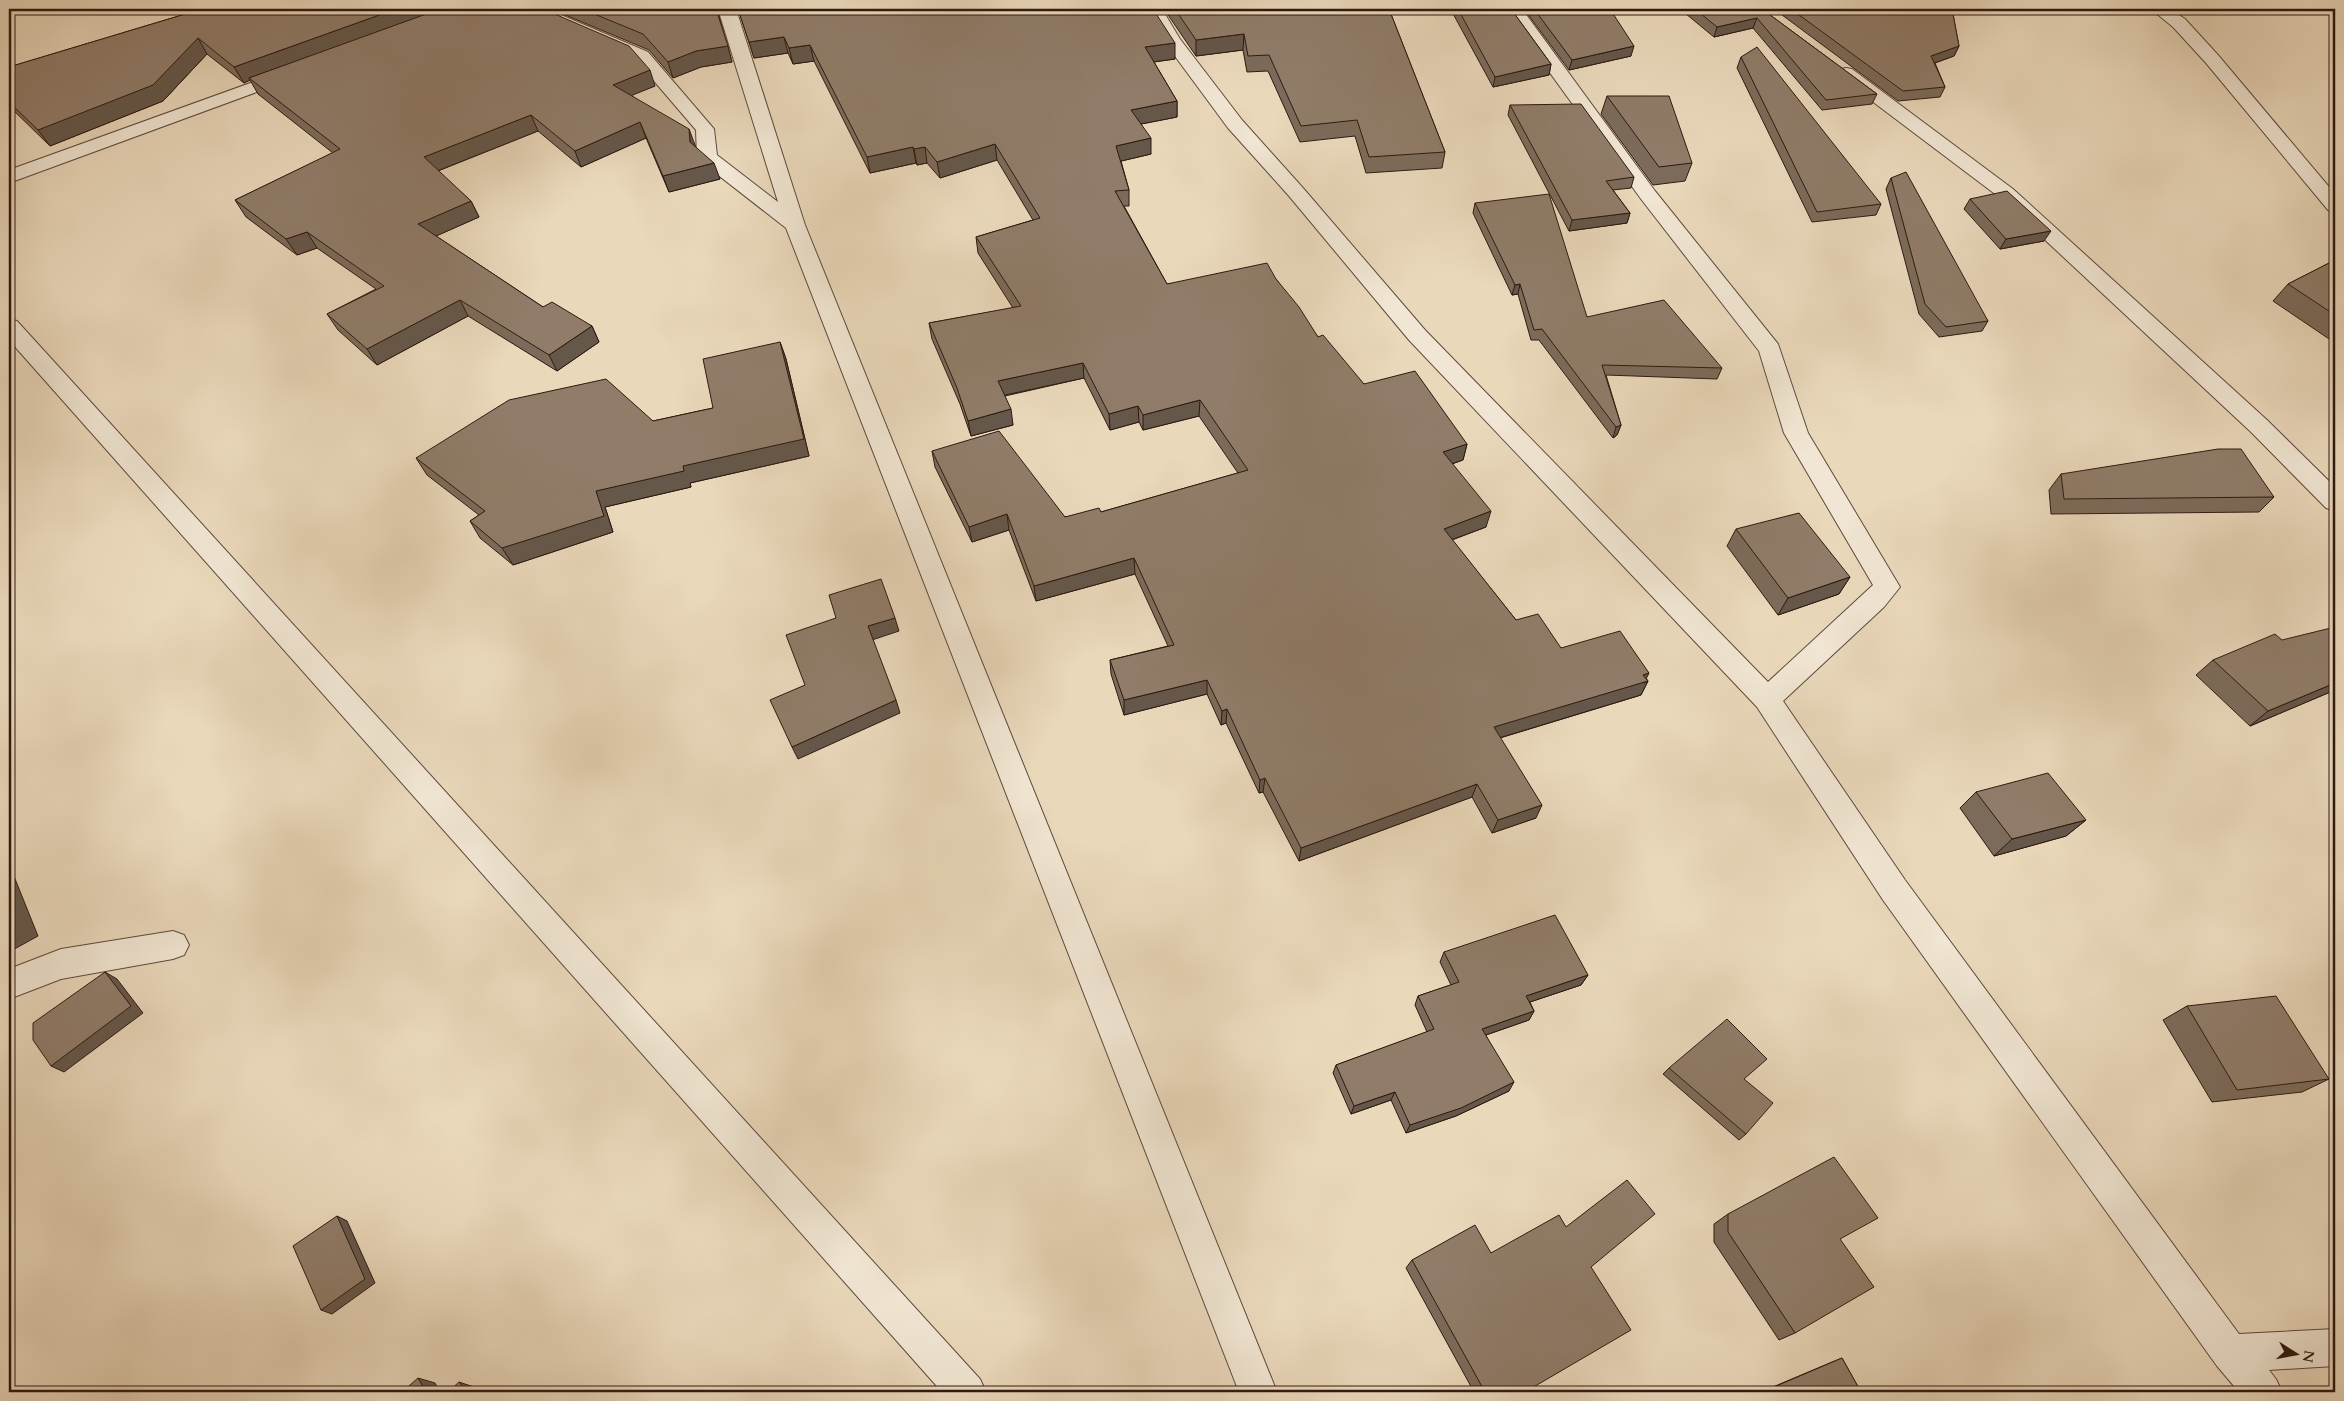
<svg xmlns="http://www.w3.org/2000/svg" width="2344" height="1401" viewBox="0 0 2344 1401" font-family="Cardo,serif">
  <rect width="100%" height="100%" fill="#ead8bb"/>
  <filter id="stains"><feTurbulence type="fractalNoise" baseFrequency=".004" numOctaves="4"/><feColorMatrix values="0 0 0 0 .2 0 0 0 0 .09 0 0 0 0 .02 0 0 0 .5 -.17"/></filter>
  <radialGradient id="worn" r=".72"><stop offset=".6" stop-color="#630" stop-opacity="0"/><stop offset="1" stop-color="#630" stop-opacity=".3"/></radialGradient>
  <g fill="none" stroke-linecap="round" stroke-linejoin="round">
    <g stroke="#5d493b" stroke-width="2">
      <path id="minor" d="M 525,9 L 547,9 L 648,52 L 714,129 L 717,155 L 778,202 L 718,9 L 736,9 L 805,225 L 1277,1392 L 1239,1392 L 786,228 L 700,161 L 697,157 L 696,130 L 636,60 L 527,13 Z
        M 1146,9 L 1162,9 L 1180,39 L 1242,120 L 1303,188 L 1425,330 L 1768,682 L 1873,585 L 1784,433 L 1759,351 L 1641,199 L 1504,9 L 1522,9 L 1655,191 L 1778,344 L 1808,433 L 1900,587 L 1884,607 L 1783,701 L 1905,880 L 2239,1334 L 2335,1329 L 2335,1366 L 2269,1370 L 2276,1379 L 2282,1392 L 2239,1392 L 2217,1366 L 1883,900 L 1757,707 L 1409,340 L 1289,196 L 1228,128 L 1166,44 Z
        M 2151,9 L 2170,9 L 2185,19 L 2218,55 L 2335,194 L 2335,212 L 2328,210 L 2206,63 L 2173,27 Z
        M 1846,68 L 1852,69 L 2013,189 L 2267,420 L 2335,487 L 2335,511 L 2326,508 L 2251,432 L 1999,197 L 1840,77 L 1837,73 L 1840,69 Z
        M 289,69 L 295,70 L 298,74 L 295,78 L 9,183 L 9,170 Z
        M 9,319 L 17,321 L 980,1379 L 986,1392 L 942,1392 L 9,340 Z
        M 173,931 L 184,935 L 189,945 L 184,955 L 173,959 L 61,979 L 9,999 L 9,969 L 61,949 Z"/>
    </g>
    <use href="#minor" fill="#f1e6d3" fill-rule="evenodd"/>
  </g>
  <path fill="#7c6b5a" stroke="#2e1910" d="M 202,9 L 655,86 L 631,95 L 695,145 L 695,146 L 720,179 L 669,192 L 646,138 L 581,167 L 538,131 L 438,171 L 471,201 L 479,217 L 436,236 L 543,307 L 592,326 L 599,342 L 557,371 L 468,316 L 377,365 L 338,330 L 327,314 L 376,289 L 317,248 L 297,255 L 246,217 L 235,200 L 333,153 L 258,94 L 250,80 L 244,83 L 207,54 L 163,101 L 50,146 L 9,106 L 9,67 Z
    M 551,9 L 717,9 L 732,62 L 701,67 L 673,78 L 649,50 Z
    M 738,9 L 1153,9 L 1175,59 L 1154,62 L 1177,101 L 1177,117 L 1141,124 L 1151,154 L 1121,161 L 1129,190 L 1129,206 L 1124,206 L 1167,284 L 1276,279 L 1318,337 L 1364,384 L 1467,444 L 1463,460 L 1452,464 L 1486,527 L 1452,540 L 1516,620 L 1561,648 L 1646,678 L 1648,681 L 1641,695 L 1500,738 L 1536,818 L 1492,833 L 1472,797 L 1299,861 L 1263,792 L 1259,793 L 1226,723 L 1221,725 L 1207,694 L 1124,715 L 1111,674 L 1110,660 L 1168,646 L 1135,574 L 1036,601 L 1009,530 L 972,542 L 935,467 L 932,451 L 1065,517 L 1101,512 L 1238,473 L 1199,416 L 1143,430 L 1139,422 L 1110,430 L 1084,378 L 1005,396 L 1013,425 L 971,436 L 960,404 L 932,339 L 929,323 L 1013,308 L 978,253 L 976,237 L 1033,220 L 997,160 L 940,178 L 927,163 L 917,165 L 916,163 L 870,173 L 814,61 L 793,64 L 788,53 L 754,58 Z
    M 1164,9 L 1389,9 L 1445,152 L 1442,168 L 1366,173 L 1355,136 L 1300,142 L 1268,71 L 1247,72 L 1243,50 L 1196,56 Z
    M 1452,9 L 1511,9 L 1551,64 L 1549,75 L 1493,87 L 1451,10 Z
    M 1524,9 L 1610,9 L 1631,56 L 1569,70 Z
    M 1680,9 L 1762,9 L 1877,94 L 1872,104 L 1822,110 L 1753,28 L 1714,37 Z
    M 1774,9 L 1952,9 L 1959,46 L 1954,56 L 1935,63 L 1945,87 L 1940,97 L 1898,101 Z
    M 1741,57 L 1881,204 L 1876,215 L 1812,222 L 1737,68 Z
    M 1607,96 L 1692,163 L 1685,181 L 1653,185 L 1601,114 Z
    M 1510,105 L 1634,177 L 1631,188 L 1613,190 L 1630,213 L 1627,223 L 1569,231 L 1508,115 Z
    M 1891,178 L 1988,321 L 1982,331 L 1939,337 L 1919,314 L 1886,189 Z
    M 1970,199 L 2044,241 L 2000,249 L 1964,209 Z
    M 1475,203 L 1587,317 L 1722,368 L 1717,379 L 1606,375 L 1621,425 L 1617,435 L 1613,438 L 1539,340 L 1531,340 L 1518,294 L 1512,295 L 1473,213 Z
    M 2335,260 L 2335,343 L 2273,301 L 2288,284 Z
    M 780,342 L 786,359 L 809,456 L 690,483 L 691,487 L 605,507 L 613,532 L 513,565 L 480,538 L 470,521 L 479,515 L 427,475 L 416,458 L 653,421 L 713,408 Z
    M 2061,474 L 2274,497 L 2259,512 L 2051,514 L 2049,490 Z
    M 1736,529 L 1850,577 L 1839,594 L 1778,615 L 1727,546 Z
    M 2282,640 L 2335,690 L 2250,726 L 2196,675 L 2213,660 Z
    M 1976,792 L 2086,820 L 2066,836 L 1994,856 L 1960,808 Z
    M 1444,952 L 1588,975 L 1581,985 L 1530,1002 L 1534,1011 L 1529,1020 L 1486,1035 L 1509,1091 L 1456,1116 L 1406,1133 L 1391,1100 L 1351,1114 L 1333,1073 L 1336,1065 L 1427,1032 L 1415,1005 L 1418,996 L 1451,985 L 1440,962 Z
    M 2187,1006 L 2329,1079 L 2302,1092 L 2212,1102 L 2163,1020 Z
    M 1669,1068 L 1744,1079 L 1746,1134 L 1739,1140 L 1663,1074 Z
    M 1728,1214 L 1840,1239 L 1795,1333 L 1779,1340 L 1714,1242 L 1714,1224 Z
    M 1491,1253 L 1591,1267 L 1525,1392 L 1474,1392 L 1406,1268 L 1412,1260 Z
    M 1842,1358 L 1861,1392 L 1761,1392 L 1832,1362 Z"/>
  <path fill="#65574a" stroke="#2e1910" d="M 396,9 L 447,9 L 249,78 L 250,80 L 244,83 L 234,67 Z
    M 1757,18 L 1753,28 L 1714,37 L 1717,27 Z
    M 1244,34 L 1243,50 L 1196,56 L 1196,40 Z
    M 784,37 L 788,53 L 754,58 L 749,42 Z
    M 198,38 L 207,54 L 163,101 L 50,146 L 38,130 Z
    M 1175,43 L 1175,59 L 1145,63 L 1145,47 Z
    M 810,45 L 814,61 L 793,64 L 789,48 Z
    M 728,46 L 732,62 L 701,67 L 673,78 L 668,62 L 696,51 Z
    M 1634,46 L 1631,56 L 1569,70 L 1572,60 Z
    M 1959,46 L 1954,56 L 1926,66 L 1931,56 Z
    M 1551,64 L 1549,75 L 1493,87 L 1495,77 Z
    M 650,70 L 655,86 L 618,101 L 613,85 Z
    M 1177,101 L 1177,117 L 1131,126 L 1131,110 Z
    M 531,115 L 538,131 L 432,173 L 424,157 Z
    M 640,122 L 646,138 L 581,167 L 575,151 Z
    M 689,129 L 695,145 L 696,158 L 690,142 Z
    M 1151,138 L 1151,154 L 1117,162 L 1116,146 Z
    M 995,144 L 997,160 L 940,178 L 937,162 Z
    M 913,147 L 916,163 L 870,173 L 867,157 Z
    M 925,147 L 927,163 L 917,165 L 914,149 Z
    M 714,163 L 720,179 L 669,192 L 663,176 Z
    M 471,201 L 479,217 L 427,240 L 418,224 Z
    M 1630,213 L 1627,223 L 1569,231 L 1572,220 Z
    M 2051,231 L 2044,241 L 2000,249 L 2006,239 Z
    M 307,232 L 317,248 L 297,255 L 286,239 Z
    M 1520,284 L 1518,294 L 1512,295 L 1515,285 Z
    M 460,300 L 468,316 L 377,365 L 367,349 Z
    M 592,326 L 599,342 L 557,371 L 549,355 Z
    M 780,342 L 786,359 L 809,456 L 690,483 L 691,487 L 605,507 L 613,532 L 513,565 L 502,548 L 596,491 L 683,466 Z
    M 1083,363 L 1084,378 L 1001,396 L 998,381 Z
    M 1200,400 L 1199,416 L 1143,430 L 1143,415 Z
    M 1138,406 L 1139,422 L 1110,430 L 1109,414 Z
    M 1011,409 L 1013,425 L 971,436 L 968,421 Z
    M 1621,425 L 1617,435 L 1613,438 L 1616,427 Z
    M 1467,444 L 1463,460 L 1439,468 L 1443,452 Z
    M 1491,511 L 1486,527 L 1440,544 L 1444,529 Z
    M 1007,514 L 1009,530 L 972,542 L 969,527 Z
    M 1134,558 L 1135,574 L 1036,601 L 1034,586 Z
    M 1850,577 L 1839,594 L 1778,615 L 1788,598 Z
    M 895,618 L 899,631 L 872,640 L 868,626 Z
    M 1649,673 L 1644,683 L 1648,681 L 1641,695 L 1489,741 L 1494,727 Z
    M 1207,680 L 1207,694 L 1124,715 L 1124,700 Z
    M 2335,683 L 2335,690 L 2250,726 L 2268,711 Z
    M 896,700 L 900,713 L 798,759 L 792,747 Z
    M 1227,709 L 1226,723 L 1221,725 L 1222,711 Z
    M 1265,778 L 1263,792 L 1259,793 L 1260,780 Z
    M 1477,784 L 1472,797 L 1299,861 L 1301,848 Z
    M 1542,805 L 1536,818 L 1492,833 L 1498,820 Z
    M 2086,820 L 2066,836 L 1994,856 L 2012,839 Z
    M 9,864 L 38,936 L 9,952 Z
    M 105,972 L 117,979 L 143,1013 L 64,1072 L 51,1066 Z
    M 1588,975 L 1581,985 L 1521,1005 L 1526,996 Z
    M 1534,1011 L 1529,1020 L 1477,1038 L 1482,1029 Z
    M 1514,1082 L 1509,1091 L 1456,1116 L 1406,1133 L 1410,1125 Z
    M 1395,1092 L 1391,1100 L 1351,1114 L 1354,1106 Z
    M 337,1216 L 347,1221 L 375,1283 L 332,1314 L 321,1310 Z
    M 418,1378 L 435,1383 L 440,1392 L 426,1392 Z
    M 459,1382 L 474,1387 L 478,1392 L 467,1392 Z"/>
  <path fill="#907c69" stroke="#2e1910" d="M 202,9 L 396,9 L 234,67 L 198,38 L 153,85 L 38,130 L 9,102 L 9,67 Z
    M 440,9 L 543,9 L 629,46 L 650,70 L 613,85 L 689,129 L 690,142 L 714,163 L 663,176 L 640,122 L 575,151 L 531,115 L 424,157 L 471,201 L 418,224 L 543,307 L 552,302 L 592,326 L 549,355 L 460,300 L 367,349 L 327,314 L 384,286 L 307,232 L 286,239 L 235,200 L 340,149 L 249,78 Z
    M 582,9 L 716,9 L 728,46 L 696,51 L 668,62 L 643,34 Z
    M 738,9 L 1153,9 L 1175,43 L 1145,47 L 1177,101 L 1131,110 L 1151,138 L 1116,146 L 1129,190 L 1115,191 L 1167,284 L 1267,263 L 1276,279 L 1299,307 L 1318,337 L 1323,335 L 1364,384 L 1415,371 L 1467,444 L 1443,452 L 1491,511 L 1444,529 L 1516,620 L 1538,614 L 1561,648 L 1620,631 L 1649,673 L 1643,675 L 1648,681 L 1494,727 L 1542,805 L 1498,820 L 1477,784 L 1301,848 L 1265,778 L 1260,780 L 1227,709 L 1222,711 L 1207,680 L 1124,700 L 1110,660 L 1174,645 L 1134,558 L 1034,586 L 1007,514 L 969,527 L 932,451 L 999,431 L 1065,517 L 1099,508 L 1101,512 L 1248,470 L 1200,400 L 1143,415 L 1138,406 L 1109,414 L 1083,363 L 998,381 L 1011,409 L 968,421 L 957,388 L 929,323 L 1021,306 L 976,237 L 1040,218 L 995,144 L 937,162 L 925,147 L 914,149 L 913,147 L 867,157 L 810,45 L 789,48 L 784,37 L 749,42 Z
    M 1175,9 L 1389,9 L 1445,152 L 1369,157 L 1357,120 L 1301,126 L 1269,55 L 1248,56 L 1244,34 L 1196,40 Z
    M 1458,9 L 1511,9 L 1551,64 L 1495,77 Z
    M 1534,9 L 1610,9 L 1634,46 L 1572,60 Z
    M 1695,9 L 1762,9 L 1877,94 L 1826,100 L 1757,18 L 1717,27 Z
    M 1791,9 L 1952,9 L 1959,46 L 1931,56 L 1945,87 L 1903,91 Z
    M 1757,47 L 1881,204 L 1817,212 L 1741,57 Z
    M 1607,96 L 1669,96 L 1692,163 L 1659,167 Z
    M 1581,104 L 1634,177 L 1606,181 L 1630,213 L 1572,220 L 1510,105 Z
    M 1906,172 L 1988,321 L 1946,327 L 1925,304 L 1891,178 Z
    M 2007,191 L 2051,231 L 2006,239 L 1970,199 Z
    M 1549,194 L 1587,317 L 1664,300 L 1722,368 L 1602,365 L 1621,425 L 1616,427 L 1542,329 L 1534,330 L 1520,284 L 1515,285 L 1475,203 Z
    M 2335,260 L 2335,315 L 2288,284 Z
    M 780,342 L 804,439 L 683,466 L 684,471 L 596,491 L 604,516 L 502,548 L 470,521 L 485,511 L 416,458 L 509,400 L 606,379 L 653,421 L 713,408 L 703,359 Z
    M 2218,449 L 2241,449 L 2274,497 L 2064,499 L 2061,474 Z
    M 1799,513 L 1850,577 L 1788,598 L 1736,529 Z
    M 881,579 L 895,618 L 868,626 L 896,700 L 792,747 L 770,700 L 805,685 L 786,635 L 836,618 L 829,595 Z
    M 2335,627 L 2335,683 L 2268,711 L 2213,660 L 2275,634 L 2282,640 Z
    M 2048,773 L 2086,820 L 2012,839 L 1976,792 Z
    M 9,907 L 15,922 L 9,925 Z
    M 1555,915 L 1588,975 L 1526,996 L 1534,1011 L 1482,1029 L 1514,1082 L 1461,1108 L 1410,1125 L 1395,1092 L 1354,1106 L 1336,1065 L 1434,1029 L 1418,996 L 1459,982 L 1444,952 Z
    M 105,972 L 131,1006 L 51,1066 L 33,1040 L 33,1023 Z
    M 2276,996 L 2329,1079 L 2237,1090 L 2187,1006 Z
    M 1727,1019 L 1767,1059 L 1744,1079 L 1773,1103 L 1746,1134 L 1669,1068 Z
    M 1834,1157 L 1878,1218 L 1840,1239 L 1874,1287 L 1795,1333 L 1728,1232 L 1728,1214 Z
    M 1627,1180 L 1655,1214 L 1591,1267 L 1631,1330 L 1525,1392 L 1485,1392 L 1412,1260 L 1475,1225 L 1491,1253 L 1559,1215 L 1566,1227 Z
    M 337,1216 L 365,1279 L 321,1310 L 293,1246 Z
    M 1842,1358 L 1861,1392 L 1768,1392 L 1767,1390 Z
    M 418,1378 L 426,1392 L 402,1392 Z
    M 459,1382 L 467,1392 L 448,1392 Z"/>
  <rect width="2344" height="1401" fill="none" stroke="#ead8bb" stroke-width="30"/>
  <rect x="10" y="10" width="2324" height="1381" fill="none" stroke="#2e1910" stroke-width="2.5"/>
  <rect x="15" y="15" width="2314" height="1371" fill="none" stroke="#2e1910"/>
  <g transform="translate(2296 1354) rotate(101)" stroke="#f1e6d3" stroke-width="4" paint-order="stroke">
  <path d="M0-4L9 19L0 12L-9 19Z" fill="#2e1910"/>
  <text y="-8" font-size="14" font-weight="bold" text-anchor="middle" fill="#2e1910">N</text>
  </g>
  <rect width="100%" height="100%" filter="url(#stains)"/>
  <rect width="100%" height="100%" fill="url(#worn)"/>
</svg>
